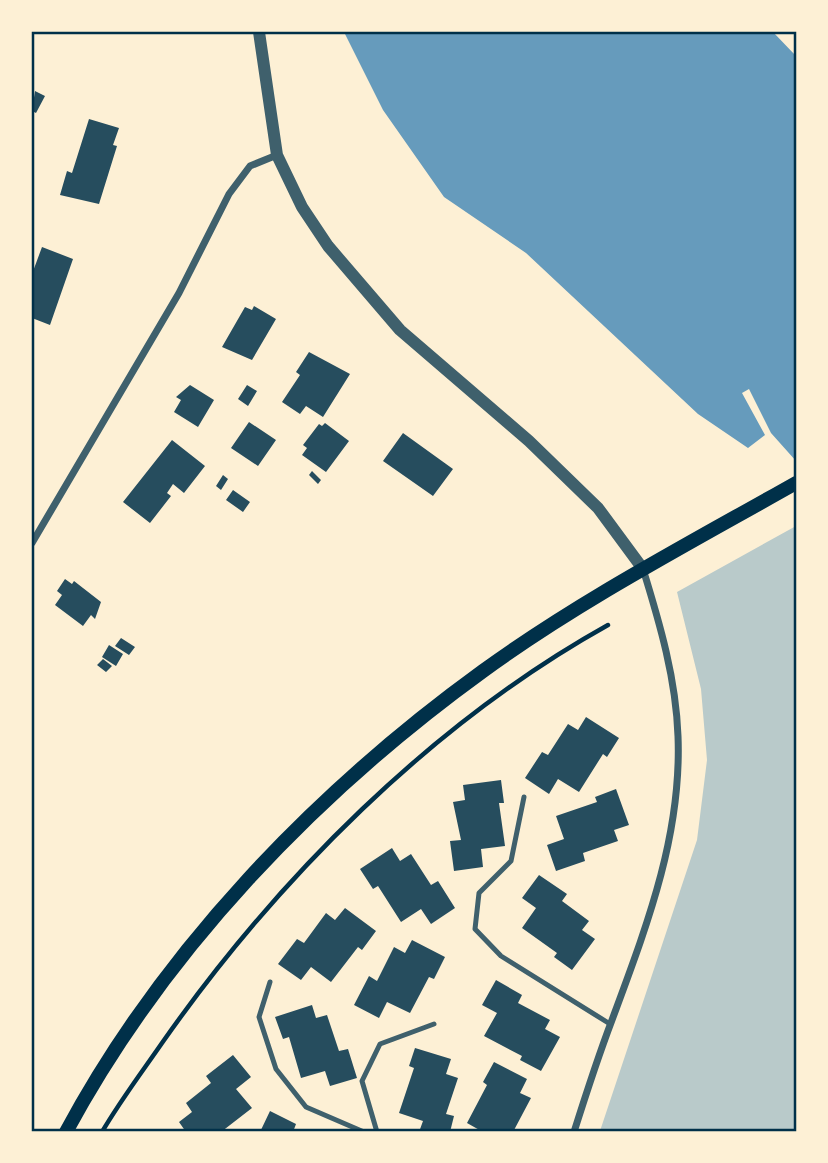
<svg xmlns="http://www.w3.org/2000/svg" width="828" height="1163" viewBox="0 0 828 1163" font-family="'Source Sans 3',sans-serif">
  <rect width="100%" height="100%" fill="#fdf0d5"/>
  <path fill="#b9caca" d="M 796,526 L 796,1131 L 600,1131 L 697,840 L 707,760 L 701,689 L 677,592 Z"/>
  <path fill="#669bbc" d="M 344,32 L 773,32 L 796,56 L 796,461 L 771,433 L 749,389 L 742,393 L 765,435 L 748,448 L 698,414 L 526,253 L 444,197 L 383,110 Z"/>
  <path fill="#264d5e" d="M 35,91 L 45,96 L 36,113 L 32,111 Z
    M 89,119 L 119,128 L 113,145 L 117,146 L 99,204 L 60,195 L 67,171 L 72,173 Z
    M 42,247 L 73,259 L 50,325 L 32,318 L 32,274 Z
    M 254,306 L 276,319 L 252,360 L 222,347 L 245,307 L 252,310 Z
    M 309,352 L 350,374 L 323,417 L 306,406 L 300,414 L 282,402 L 300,375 L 296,372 Z
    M 190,385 L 214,400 L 198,427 L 174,412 L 181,400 L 176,397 Z
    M 247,385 L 257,391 L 248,406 L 238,399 Z
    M 249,422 L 276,440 L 258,466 L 231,448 Z
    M 325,423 L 349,441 L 326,472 L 302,455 L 307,448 L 303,445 L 319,424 L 322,426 Z
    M 403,433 L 453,469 L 433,496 L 383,461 Z
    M 172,440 L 205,466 L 184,493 L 173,484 L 167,493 L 171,496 L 150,523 L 123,502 Z
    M 312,471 L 321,480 L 318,484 L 309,475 Z
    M 223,475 L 228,479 L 221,490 L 216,486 Z
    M 233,490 L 250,502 L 243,512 L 226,500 Z
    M 65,579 L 72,584 L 74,581 L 101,602 L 95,619 L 91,615 L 83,626 L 55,605 L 62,595 L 57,591 Z
    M 121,638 L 135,647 L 129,655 L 115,646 Z
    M 109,645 L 123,654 L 116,666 L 102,657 Z
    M 103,659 L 112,666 L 106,672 L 97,665 Z
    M 586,717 L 619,738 L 607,757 L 603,754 L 579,792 L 558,779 L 549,794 L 525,778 L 542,752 L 548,755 L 568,724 L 578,730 Z
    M 501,780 L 504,803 L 499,803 L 505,846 L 481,849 L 483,867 L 454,871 L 450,841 L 461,840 L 453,802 L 465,800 L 463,785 Z
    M 616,789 L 629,825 L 614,830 L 618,841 L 583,853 L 585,861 L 556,871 L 547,845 L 564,839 L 556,816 L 597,802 L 595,797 Z
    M 392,848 L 400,861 L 411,854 L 431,885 L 438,881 L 455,908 L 431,924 L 421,909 L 401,922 L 378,886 L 373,889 L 360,869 Z
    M 539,875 L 567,894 L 562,901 L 589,921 L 582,930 L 595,939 L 572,970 L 554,957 L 557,953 L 522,928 L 536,908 L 522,898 Z
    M 345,908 L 376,931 L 362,950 L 358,947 L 331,982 L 311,967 L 301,980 L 278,964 L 297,939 L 304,943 L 326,913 L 335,920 Z
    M 412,940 L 445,957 L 434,979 L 429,977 L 410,1013 L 387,1002 L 379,1018 L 354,1005 L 369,976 L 377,981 L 394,947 L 405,953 Z
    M 496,980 L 522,995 L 518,1003 L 550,1020 L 545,1029 L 560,1037 L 541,1071 L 520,1060 L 522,1056 L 484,1036 L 497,1013 L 482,1005 Z
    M 312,1005 L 316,1018 L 327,1015 L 339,1051 L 348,1049 L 357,1078 L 330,1086 L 325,1071 L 301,1078 L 289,1037 L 283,1039 L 275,1017 Z
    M 415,1048 L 451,1059 L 446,1074 L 458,1078 L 446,1114 L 454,1116 L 450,1132 L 419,1132 L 423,1121 L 399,1113 L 414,1068 L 409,1066 Z
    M 233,1055 L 251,1077 L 236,1089 L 252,1108 L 221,1132 L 186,1132 L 179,1122 L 192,1112 L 186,1103 L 211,1083 L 206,1076 Z
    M 494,1062 L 527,1079 L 520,1093 L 531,1098 L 513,1132 L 483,1132 L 467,1123 L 487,1085 L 483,1082 Z
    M 270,1111 L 296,1124 L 293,1132 L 260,1132 Z"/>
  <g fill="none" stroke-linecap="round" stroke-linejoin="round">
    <path stroke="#003049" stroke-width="4.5" d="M 102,1132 C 120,1101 142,1072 162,1043 C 277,879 432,723 608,625"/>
    <path stroke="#3f606c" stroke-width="5" d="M 524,797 L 511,861 L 479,893 L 475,929 L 501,956 L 610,1024
      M 270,982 L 259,1017 L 276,1069 L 306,1107 L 364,1132
      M 377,1132 L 362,1081 L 380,1044 L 434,1024"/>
    <path stroke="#3f606c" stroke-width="7" d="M 32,543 L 179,293 L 229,194 L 250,166 L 277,155
      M 574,1132 C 586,1094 598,1057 612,1020 C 646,928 682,836 678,736 C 676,679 660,624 643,569"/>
    <path stroke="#3f606c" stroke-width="12" d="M 259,32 L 277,155 L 302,207 L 328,246 L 400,330 L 529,441 L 598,508 L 643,569"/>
    <path stroke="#003049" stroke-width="14" d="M 66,1132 C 164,950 316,792 483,671 C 581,600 690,543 796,483"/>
  </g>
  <rect width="828" height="1163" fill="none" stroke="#fdf0d5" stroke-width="66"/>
  <rect x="33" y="33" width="762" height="1097" fill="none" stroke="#003049" stroke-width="2.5"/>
</svg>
